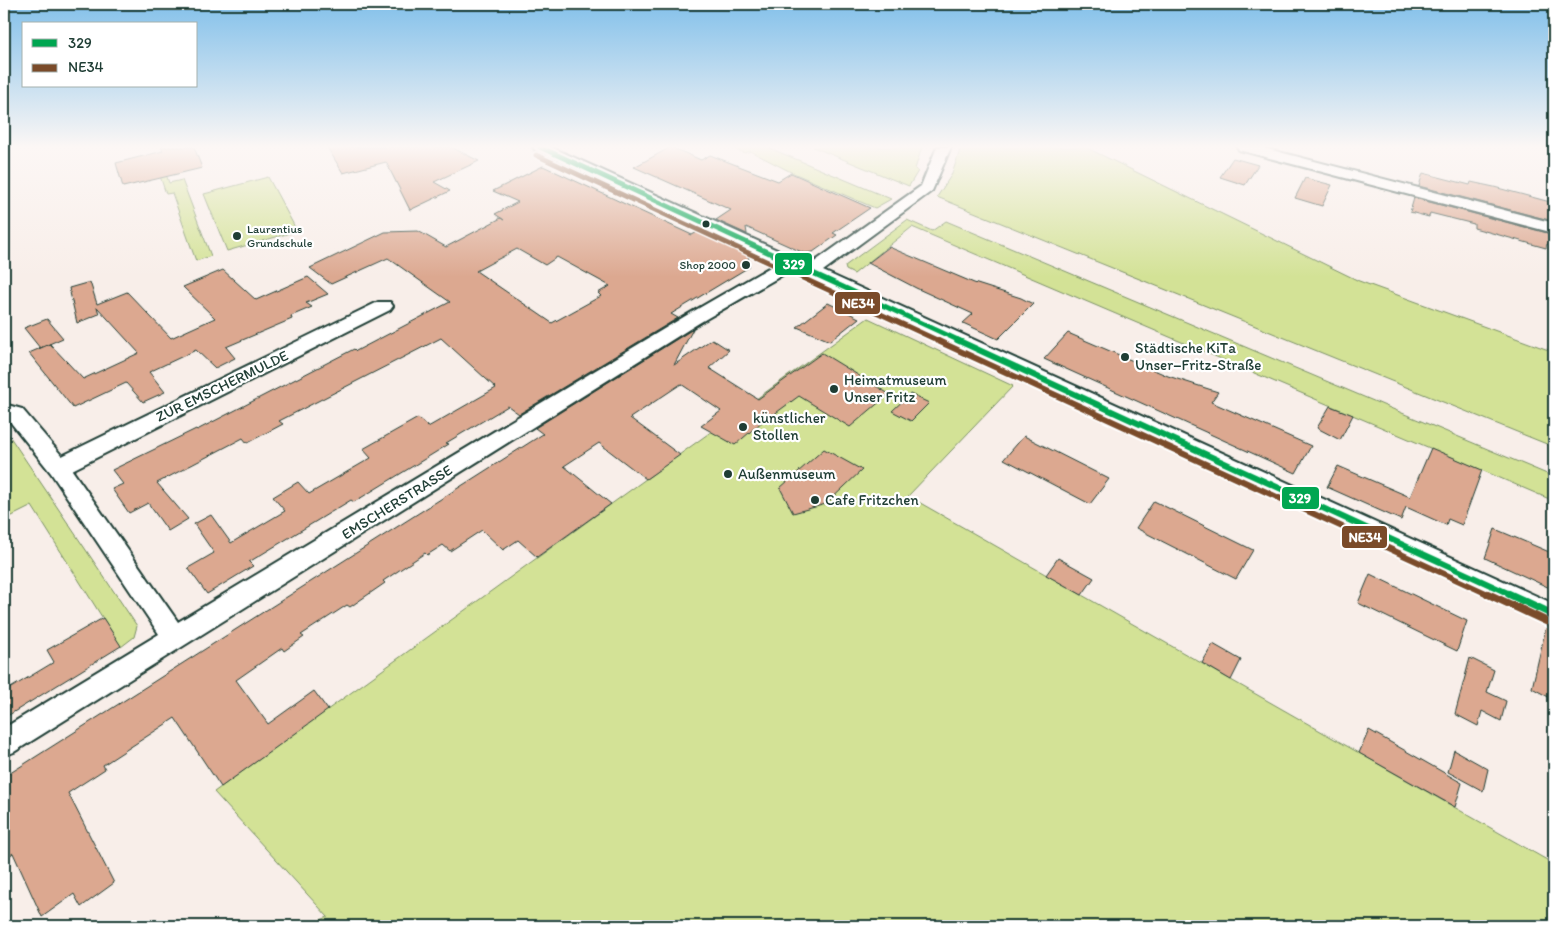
<svg xmlns="http://www.w3.org/2000/svg" width="1558" height="930" viewBox="0 0 1558 930" font-family="Itim,sans-serif">
  <rect width="100%" height="100%" fill="#f8eee9"/>
  <filter id="ink" filterUnits="userSpaceOnUse"><feTurbulence type="fractalNoise" baseFrequency=".02" numOctaves="2"/><feDisplacementMap in="SourceGraphic" scale="10" xChannelSelector="R" yChannelSelector="G"/><feConvolveMatrix kernelMatrix="1 2 1 2 8 2 1 2 1" color-interpolation-filters="sRGB"/></filter>
  <g filter="url(#ink)">
    <path fill="#d3e296" stroke="#799065" d="M 730,147 L 767,147 L 891,199 L 875,208 L 791,172 L 750,151 L 745,153 Z
      M 813,147 L 922,147 L 915,169 L 918,171 L 909,186 Z
      M 961,147 L 1085,147 L 1359,281 L 1554,352 L 1554,447 L 937,197 L 952,174 Z
      M 166,174 L 169,183 L 182,180 L 211,256 L 196,261 L 172,193 L 166,194 L 160,176 Z
      M 268,177 L 297,231 L 227,251 L 204,194 Z
      M 907,220 L 932,231 L 946,221 L 1554,477 L 1554,501 L 912,227 L 854,274 L 846,270 L 845,266 Z
      M 868,318 L 1013,386 L 908,496 L 1554,864 L 1554,926 L 306,926 L 328,917 L 214,792 Z
      M 4,428 L 137,626 L 134,637 L 121,647 L 32,506 L 4,520 Z"/>
    <path fill="#dca890" stroke="#1f3d34" fill-rule="evenodd" d="M 161,147 L 194,147 L 202,168 L 123,187 L 116,163 L 163,151 Z
      M 327,147 L 451,147 L 479,161 L 434,182 L 450,191 L 410,210 L 386,162 L 343,173 Z
      M 671,147 L 701,160 L 710,155 L 778,181 L 791,173 L 870,208 L 833,233 L 837,235 L 813,252 L 804,253 L 746,227 L 747,234 L 716,220 L 731,210 L 634,167 Z
      M 1233,158 L 1258,165 L 1245,185 L 1220,177 Z
      M 543,166 L 692,235 L 701,230 L 748,251 L 749,267 L 671,314 L 678,318 L 519,414 L 508,406 L 446,443 L 449,444 L 423,460 L 354,502 L 351,500 L 249,562 L 253,566 L 207,594 L 188,568 L 214,553 L 194,524 L 211,515 L 231,543 L 285,511 L 273,497 L 298,482 L 309,494 L 371,458 L 363,449 L 418,418 L 428,427 L 496,388 L 441,338 L 279,421 L 283,424 L 247,443 L 243,438 L 157,483 L 188,519 L 168,531 L 148,503 L 129,513 L 112,489 L 123,484 L 112,470 L 196,429 L 197,430 L 354,349 L 356,351 L 450,302 L 388,258 L 331,284 L 310,268 L 385,232 L 418,231 L 446,247 L 501,218 L 504,220 L 495,214 L 518,202 L 493,191 ZM 517,249 L 545,265 L 557,257 L 610,286 L 598,293 L 601,296 L 552,323 L 476,271 Z
      M 1423,173 L 1470,185 L 1471,182 L 1494,187 L 1554,203 L 1553,221 L 1419,186 Z
      M 1305,178 L 1332,185 L 1322,206 L 1295,198 Z
      M 1414,198 L 1551,234 L 1550,245 L 1547,244 L 1546,248 L 1474,228 L 1474,224 L 1430,213 L 1429,217 L 1410,212 Z
      M 889,247 L 974,283 L 1021,298 L 1033,304 L 998,339 L 963,323 L 973,314 L 916,288 L 868,263 Z
      M 223,270 L 256,300 L 308,277 L 328,294 L 306,303 L 312,307 L 291,316 L 292,319 L 226,347 L 235,358 L 215,368 L 196,350 L 149,372 L 165,392 L 143,402 L 126,383 L 73,408 L 29,353 L 50,344 L 83,379 L 139,353 L 97,307 L 99,314 L 77,323 L 69,288 L 90,282 L 97,304 L 127,292 L 171,338 L 215,318 L 183,287 Z
      M 828,303 L 859,318 L 830,341 L 797,327 Z
      M 47,319 L 63,338 L 40,348 L 24,328 Z
      M 693,329 L 674,365 L 712,339 L 729,350 L 709,368 L 758,399 L 822,353 L 889,394 L 850,427 L 799,396 L 773,415 L 771,414 L 735,445 L 701,426 L 721,411 L 681,384 L 630,418 L 680,455 L 646,479 L 599,443 L 564,466 L 611,504 L 537,557 L 518,540 L 503,550 L 482,530 L 450,551 L 443,545 L 427,555 L 425,553 L 383,581 L 385,583 L 350,607 L 347,605 L 301,635 L 304,637 L 284,651 L 282,648 L 236,680 L 268,724 L 314,691 L 328,710 L 221,787 L 175,718 L 103,765 L 105,769 L 68,793 L 114,883 L 81,907 L 74,894 L 42,917 L 13,853 L 4,860 L 4,777 L 543,434 L 535,428 Z
      M 1068,333 L 1168,376 L 1218,392 L 1211,402 L 1311,446 L 1296,473 L 1044,359 Z
      M 910,394 L 929,403 L 911,421 L 892,411 Z
      M 1330,406 L 1353,415 L 1340,440 L 1317,428 Z
      M 1024,436 L 1109,479 L 1090,504 L 1004,459 Z
      M 1431,448 L 1482,470 L 1462,525 L 1448,519 L 1446,525 L 1406,507 L 1401,520 L 1327,487 L 1338,466 L 1410,497 Z
      M 824,449 L 862,470 L 826,504 L 793,513 L 780,488 Z
      M 1154,501 L 1253,550 L 1236,579 L 1136,528 Z
      M 1495,529 L 1554,554 L 1554,590 L 1485,558 Z
      M 1058,558 L 1094,578 L 1082,595 L 1046,575 Z
      M 1370,574 L 1467,621 L 1457,651 L 1358,603 Z
      M 103,618 L 121,646 L 4,718 L 4,692 L 54,662 L 47,650 Z
      M 1546,627 L 1554,628 L 1554,700 L 1532,688 Z
      M 1213,644 L 1241,660 L 1231,680 L 1202,663 Z
      M 1470,658 L 1494,670 L 1487,692 L 1506,701 L 1501,721 L 1482,711 L 1478,726 L 1455,714 Z
      M 1369,730 L 1462,783 L 1455,807 L 1359,753 Z
      M 1454,750 L 1488,769 L 1483,791 L 1448,772 Z"/>
    <g fill="none" stroke-linecap="round" stroke-linejoin="round">
      <g stroke="#1f3d34" stroke-width="4">
        <path id="street" d="M 533,147 L 551,147 L 810,265 L 921,186 L 937,147 L 951,147 L 932,191 L 823,271 L 1554,604 L 1554,625 L 791,270 L 699,323 L 14,752 L 4,756 L 4,728 L 159,634 L 51,473 L 8,419 L 4,418 L 4,404 L 22,409 L 62,456 L 378,302 L 390,302 L 393,306 L 390,310 L 72,470 L 178,622 L 687,315 L 777,263 L 535,150 Z
          M 1237,147 L 1260,147 L 1554,223 L 1554,233 L 1239,150 Z"/>
      </g>
      <use href="#street" fill="#fff" fill-rule="evenodd"/>
      <g stroke="#fff" stroke-width="8">
        <path id="bus-1-far2" d="M 540,147 L 960,341"/>
      </g>
      <g stroke="#fff" stroke-width="10">
        <path id="bus-1-far1" d="M 957,340 L 1512,595"/>
      </g>
      <g stroke="#fff" stroke-width="12">
        <path id="bus-1" d="M 1509,594 L 1554,615"/>
      </g>
      <g stroke="#fff" stroke-width="8">
        <path id="bus-2-far2" d="M 536,155 L 939,341"/>
      </g>
      <g stroke="#fff" stroke-width="10">
        <path id="bus-2-far1" d="M 936,340 L 1490,595"/>
      </g>
      <g stroke="#fff" stroke-width="12">
        <path id="bus-2" d="M 1488,594 L 1550,623"/>
      </g>
      <use href="#bus-1-far2" stroke="#00a651" stroke-width="5"/>
      <use href="#bus-1-far1" stroke="#00a651" stroke-width="6"/>
      <use href="#bus-1" stroke="#00a651" stroke-width="8"/>
      <use href="#bus-2-far2" stroke="#7a4b2a" stroke-width="5"/>
      <use href="#bus-2-far1" stroke="#7a4b2a" stroke-width="6"/>
      <use href="#bus-2" stroke="#7a4b2a" stroke-width="8"/>
    </g>
  </g>
  <linearGradient id="sky" x2="0" y2="1"><stop stop-color="#82c0ea"/><stop offset="0.53" stop-color="#fcf7f5"/><stop offset="1" stop-color="#fcf7f5" stop-opacity="0"/></linearGradient>
  <rect width="1558" height="277" fill="url(#sky)"/>
  <g fill="#1f3d34" stroke="#fff" stroke-width="2">
    <circle cx="706" cy="224" r="4.5"/>
    <circle cx="237" cy="236" r="5"/>
    <circle cx="746" cy="265" r="5"/>
    <circle cx="1125" cy="357" r="5"/>
    <circle cx="834" cy="389" r="5"/>
    <circle cx="743" cy="427" r="5"/>
    <circle cx="728" cy="474" r="5"/>
    <circle cx="815" cy="500" r="5"/>
  </g>
  <g text-anchor="middle" dominant-baseline="central" stroke-width="4.5" stroke-linejoin="round" paint-order="stroke">
    <g font-size="12" fill="#1f3d34" stroke="#fff" text-anchor="start">
      <text x="247" y="229">Laurentius<tspan x="247" dy="14">Grundschule</tspan></text>
      <text x="736" y="265" text-anchor="end">Shop 2000</text>
    </g>
    <g font-size="15" fill="#1f3d34" stroke="#fff" text-anchor="start">
      <text x="1135" y="348">Städtische KiTa<tspan x="1135" dy="17">Unser–Fritz-Straße</tspan></text>
      <text x="844" y="380">Heimatmuseum<tspan x="844" dy="17">Unser Fritz</tspan></text>
      <text x="753" y="418">künstlicher<tspan x="753" dy="17">Stollen</tspan></text>
      <text x="738" y="474">Außenmuseum</text>
      <text x="825" y="500">Cafe Fritzchen</text>
    </g>
    <g font-size="15" fill="#1f3d34" stroke="#fff">
      <text transform="translate(222 386) rotate(-26)">ZUR EMSCHERMULDE</text>
      <text transform="translate(397 502) rotate(-32)">EMSCHERSTRASSE</text>
    </g>
  </g>
  <g stroke="#fff" stroke-width="2">
    <rect x="774" y="252" width="39" height="24" rx="5" fill="#00a651"/>
    <rect x="834" y="291" width="47" height="24" rx="5" fill="#7a4b2a"/>
    <rect x="1281" y="486" width="39" height="24" rx="5" fill="#00a651"/>
    <rect x="1341" y="525" width="47" height="24" rx="5" fill="#7a4b2a"/>
  </g>
  <g font-size="14" text-anchor="middle" font-weight="bold" fill="#fff">
    <text x="794" y="269">329</text>
    <text x="858" y="308">NE34</text>
    <text x="1300" y="503">329</text>
    <text x="1365" y="542">NE34</text>
  </g>
  <rect width="1558" height="930" fill="none" stroke="#fff" stroke-width="20"/>
  <rect x="10" y="10" width="1538" height="910" fill="none" stroke="#1f3d34" stroke-width="2" filter="url(#ink)"/>
  <rect x="22" y="22" width="175" height="65" fill="#ffffff" stroke="#a5b1ae"/>
  <rect x="32" y="39" width="25" height="8" fill="#00a651" stroke="#a5b1ae"/>
  <text x="68" y="48" font-size="15" fill="#1f3d34">329</text>
  <rect x="32" y="64" width="25" height="8" fill="#7a4b2a" stroke="#a5b1ae"/>
  <text x="68" y="72" font-size="15" fill="#1f3d34">NE34</text>
</svg>
